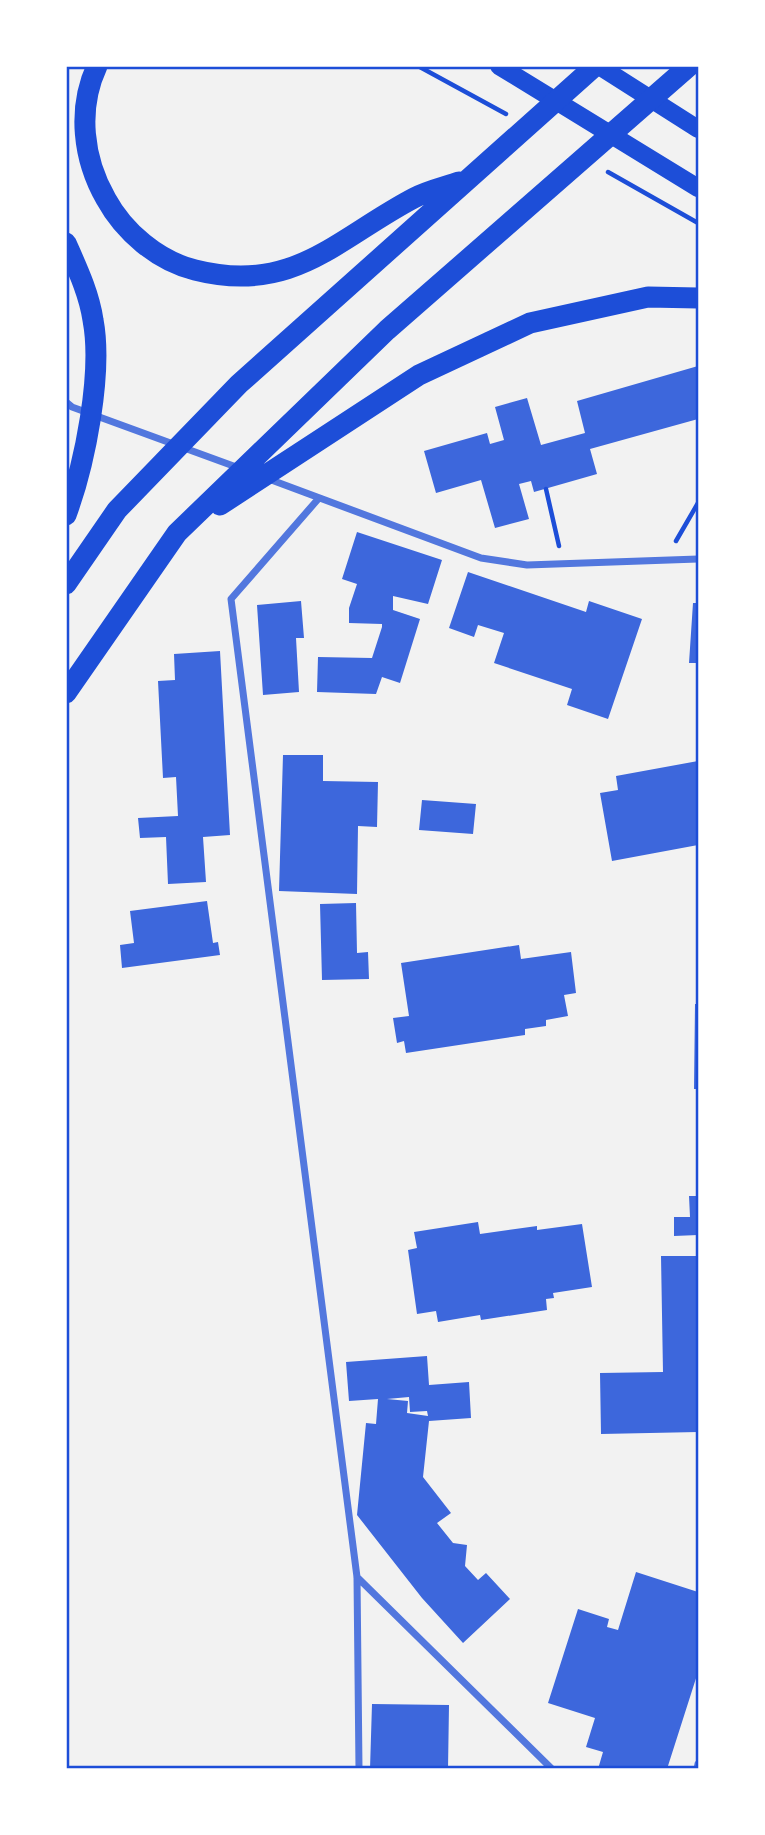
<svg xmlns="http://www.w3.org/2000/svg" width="765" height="1835" viewBox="0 0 765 1835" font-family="'Crimson Pro',serif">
  <rect width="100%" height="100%" fill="#f2f2f2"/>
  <path fill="#3d67dc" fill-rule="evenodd" d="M 698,366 L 698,419 L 590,449 L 597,474 L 534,492 L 531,481 L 519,484 L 529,519 L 495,528 L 481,480 L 436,493 L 424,451 L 487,433 L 490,444 L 504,440 L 495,407 L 527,398 L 541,445 L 585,433 L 577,401 Z
    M 357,532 L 442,560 L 428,604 L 393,596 L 393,610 L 420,619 L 400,683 L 382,677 L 376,694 L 317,692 L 318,657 L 372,658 L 382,627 L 382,624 L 349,623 L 349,608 L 357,584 L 342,579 Z
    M 468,572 L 586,612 L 589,601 L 642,619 L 608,719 L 567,705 L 572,689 L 494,663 L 504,633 L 478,625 L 474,637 L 449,628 Z
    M 301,601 L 304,638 L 296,638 L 299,692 L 263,695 L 257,605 Z
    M 693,603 L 698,603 L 698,663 L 689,663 Z
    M 220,651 L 230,835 L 203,837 L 206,882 L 168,884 L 166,837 L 140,838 L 138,818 L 178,816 L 176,777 L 163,778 L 158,681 L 175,680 L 174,654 Z
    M 283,755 L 323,755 L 323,781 L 378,782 L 377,827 L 358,826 L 357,894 L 279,891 Z
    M 698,761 L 698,845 L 612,861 L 600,793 L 618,790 L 616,776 Z
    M 422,800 L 476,804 L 473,834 L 419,830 Z
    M 207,901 L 213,943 L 218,942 L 220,955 L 122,968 L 120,945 L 134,943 L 130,911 Z
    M 356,903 L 357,953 L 368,952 L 369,979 L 322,980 L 320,904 Z
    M 519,945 L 521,959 L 571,952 L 576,993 L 564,995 L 568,1016 L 546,1020 L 546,1026 L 525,1029 L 525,1035 L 406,1053 L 404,1041 L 397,1043 L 393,1018 L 409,1016 L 401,963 Z
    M 695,1004 L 698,1004 L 698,1089 L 694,1089 Z
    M 689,1196 L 698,1196 L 698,1235 L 674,1236 L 674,1217 L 690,1217 Z
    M 478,1222 L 480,1234 L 537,1226 L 537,1230 L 582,1224 L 592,1287 L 553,1293 L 554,1298 L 546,1299 L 547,1310 L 481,1320 L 480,1315 L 438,1322 L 436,1311 L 417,1314 L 408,1250 L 417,1248 L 414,1232 Z
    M 661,1256 L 698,1256 L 698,1432 L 601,1434 L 600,1373 L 663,1372 Z
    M 427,1356 L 429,1385 L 469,1382 L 471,1418 L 429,1421 L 423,1477 L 451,1513 L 437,1523 L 453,1543 L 467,1545 L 465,1566 L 478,1580 L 486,1573 L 510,1599 L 463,1643 L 422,1598 L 357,1515 L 366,1423 L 376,1424 L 378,1399 L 349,1401 L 346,1362 ZM 409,1397 L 410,1412 L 427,1411 L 428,1416 L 407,1413 L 408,1401 L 387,1399 Z
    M 636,1572 L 698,1592 L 696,1636 L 698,1637 L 698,1672 L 667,1769 L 598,1769 L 603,1752 L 586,1747 L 595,1718 L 548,1703 L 578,1609 L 609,1619 L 607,1627 L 618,1630 Z
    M 372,1704 L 449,1705 L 448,1769 L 370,1769 Z"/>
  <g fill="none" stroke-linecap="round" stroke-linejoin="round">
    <path stroke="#1d4ed8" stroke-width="4.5" d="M 418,66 L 506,114
      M 608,172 L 698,223
      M 546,489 L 559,546
      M 676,541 L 698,503"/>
    <path stroke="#5277de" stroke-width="7" d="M 66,402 L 72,407 L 239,468
      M 266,478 L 481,558 L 527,565 L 698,559
      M 319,498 L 231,599 L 357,1577 L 359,1769
      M 357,1577 L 552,1769
      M 697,1769 L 698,1764"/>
    <path stroke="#1d4ed8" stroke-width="18" d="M 499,66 L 698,188
      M 599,66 L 698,129"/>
    <path stroke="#1d4ed8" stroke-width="21" d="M 97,66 C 77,109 83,159 106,199 C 124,232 158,261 195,270 C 293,295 336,239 414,198 C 427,191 444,187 459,182
      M 66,243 C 77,268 89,293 93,320 C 103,373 85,464 66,515
      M 220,505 L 419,375 L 530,323 L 648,297 L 698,298
      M 66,584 L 117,510 L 239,384 L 595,66
      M 66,693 L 177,533 L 387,330 L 689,66"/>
  </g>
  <rect width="765" height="1835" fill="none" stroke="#ffffff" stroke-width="136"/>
  <rect x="68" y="68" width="629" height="1699" fill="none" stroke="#1d4ed8" stroke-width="2.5"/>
</svg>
